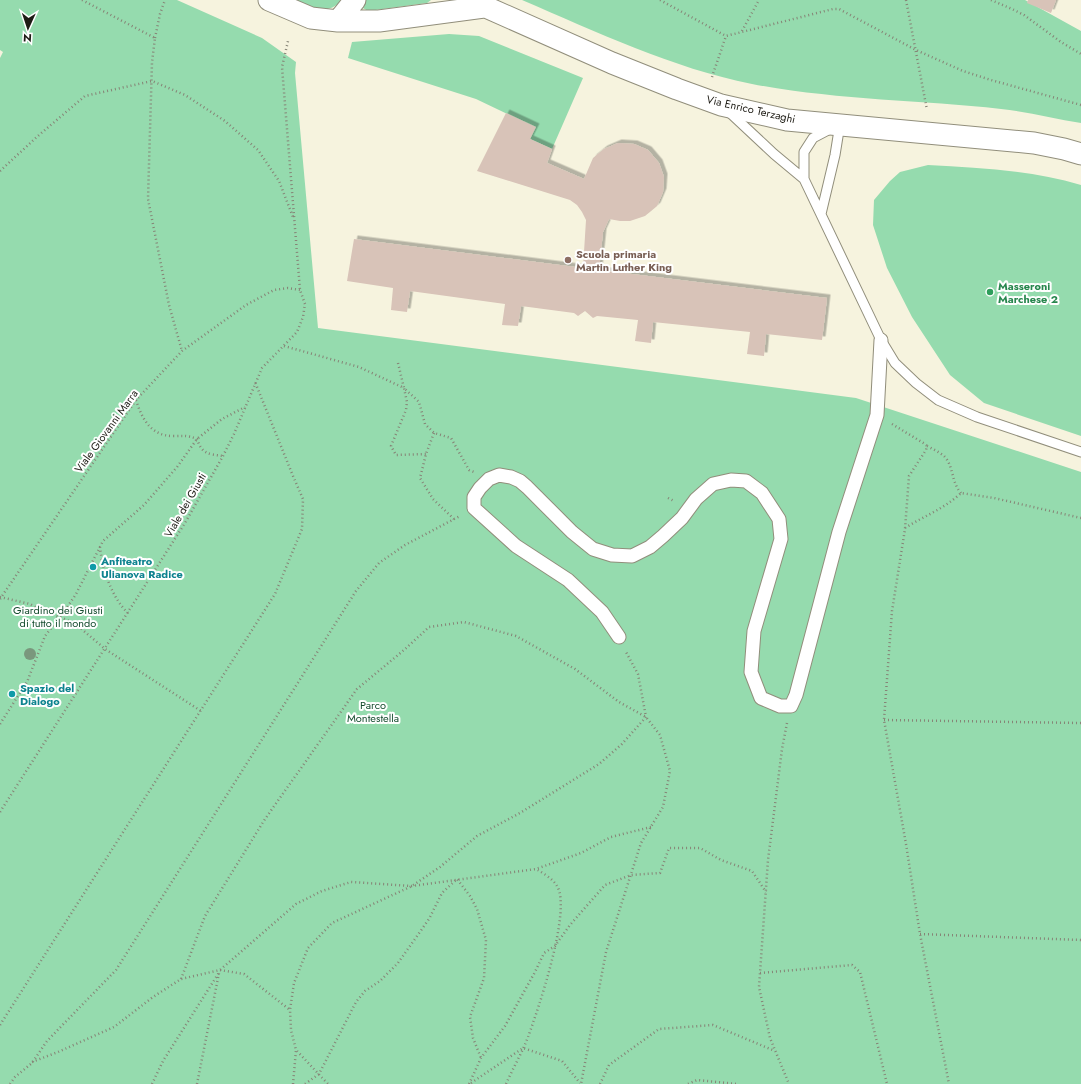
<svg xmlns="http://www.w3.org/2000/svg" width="1081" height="1084" viewBox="0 0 1081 1084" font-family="Jost,sans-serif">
  <defs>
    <filter id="shadow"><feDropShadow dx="3.5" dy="-3.5" stdDeviation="0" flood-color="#0004"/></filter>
  </defs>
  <rect width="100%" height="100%" fill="#f6f3de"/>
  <path fill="#95dbae" d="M 0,0 L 177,0 L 262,38 L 296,62 L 295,73 L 318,328 L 856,398 L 1081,472 L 1081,1084 L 0,1084 L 0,58 L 3,52 L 0,50 Z
    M 290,0 L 342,0 C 326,18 308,6 290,0 Z
    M 366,0 L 431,0 L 427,3 L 368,11 L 363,8 Z
    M 522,0 L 1025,0 L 1081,31 L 1081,123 C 1054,119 1028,112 1001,109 C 918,100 834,100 752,84 C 672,68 597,32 522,0 Z
    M 449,34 L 479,36 L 583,78 L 552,149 L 530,139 L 535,127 L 476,99 L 348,58 L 352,42 Z
    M 928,165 C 980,168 1030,170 1081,185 L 1081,436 L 984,403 L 950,375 L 912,317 L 887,268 L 873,225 L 874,200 L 890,181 L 900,172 Z"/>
  <path fill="#d8c3b8" filter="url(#shadow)" d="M 1028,0 L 1056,0 L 1051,13 L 1027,3 Z
    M 506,113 L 536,127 L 530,139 L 552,149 L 547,163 L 584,179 L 593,158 L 604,149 L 618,143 L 634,144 L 648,150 L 659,163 L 664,177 L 663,192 L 657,206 L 645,216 L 630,221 L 620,221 L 609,219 L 603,232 L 599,270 L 827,298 L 822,340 L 766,334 L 764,356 L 747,354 L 750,332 L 653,322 L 651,343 L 635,341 L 638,320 L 597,316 L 593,318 L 585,311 L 578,316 L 574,313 L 521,306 L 518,326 L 502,325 L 505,304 L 410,291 L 407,312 L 391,310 L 393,288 L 347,281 L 354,239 L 583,268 L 586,220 L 582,212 L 577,205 L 570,200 L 477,171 Z"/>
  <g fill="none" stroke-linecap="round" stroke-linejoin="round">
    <g stroke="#918e7b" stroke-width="11">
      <path id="service" d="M 728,111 L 774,154 L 804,179 L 881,340 L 895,363 L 916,383 L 938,400 L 977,417 L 1081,452
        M 804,179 L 804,152 L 813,138 L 832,128
        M 821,214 L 835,155 L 840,124"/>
    </g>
    <g stroke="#918e7b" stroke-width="15">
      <path id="pedestrian" d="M 619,637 L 602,612 L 568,580 L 516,546 L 474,508 L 474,497 L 480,488 L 489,479 L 499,475 L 511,477 L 520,481 L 527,487 L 572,532 L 593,549 L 612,555 L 632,556 L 650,547 L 663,536 L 682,518 L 696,499 L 713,484 L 731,480 L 746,481 L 762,493 L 779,519 L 781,539 L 754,631 L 751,672 L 761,698 L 780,706 L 791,706 L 796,695 L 839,532 L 877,415 L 881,340"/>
    </g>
    <g stroke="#918e7b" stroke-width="23">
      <path id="tertiary" d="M 269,0 L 311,18 L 338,21 L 379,21 L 484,7
        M 470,0 L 612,63 L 677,89 L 721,105 L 787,120 L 1034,143 L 1064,149 L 1081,154
        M 338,21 L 355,0"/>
    </g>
    <path stroke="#868476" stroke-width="2.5" stroke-dasharray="1 3" stroke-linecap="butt" d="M 82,0 L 155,38 L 152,62 L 148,199 L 169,305 L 182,351
      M 660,0 L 726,36 L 833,9 L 839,9 L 916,50 L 963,71 L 991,80 L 1081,105
      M 906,0 L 927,110
      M 991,0 L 1012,9 L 1024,15 L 1061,42 L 1081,54
      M 742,31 L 759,0
      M 155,38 L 160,14 L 165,0
      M 712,77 L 726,36
      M 0,171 L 39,135 L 85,96 L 152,81 L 185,95 L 225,121 L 258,150 L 279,181 L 293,217
      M 284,346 L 359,367 L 404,388 L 407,402 L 406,410 L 391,446 L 396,455 L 426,454
      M 398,363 L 404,388 L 419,402 L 425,424 L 434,433 L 451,438 L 469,470 L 474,472
      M 136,400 C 142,419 151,436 173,436 C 182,436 188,435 197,439 C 202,454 208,454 223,456
      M 892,424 L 925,444 L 927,446 L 926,450 L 909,476 L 905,529 L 892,611 L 884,720 L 906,844 L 920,934 L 949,1084
      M 434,433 L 426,454 L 420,478 L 433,499 L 454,519
      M 927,446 C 933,449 939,452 944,456 C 954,466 951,482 961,493
      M 668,498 L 674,501
      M 905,528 C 924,516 944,509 961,493 L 994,498 L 1081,518
      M 100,547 C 102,569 112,598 128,613
      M 0,597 L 30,604 L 44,612 L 60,617 L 69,621 L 78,626 L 105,649 L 201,711
      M 0,599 L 136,400 L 182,351 L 246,305 L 274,290 L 288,288 L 300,290
      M 884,720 L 1081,723
      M 787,723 L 782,749 L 768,860 L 759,987 L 770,1038 L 789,1084
      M 0,724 L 27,682 L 45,636 L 66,609 L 76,594 L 103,541 L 144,505 L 177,467 L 197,439 L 222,419 L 245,407
      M 0,812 L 185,523 L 223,456 L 234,434 L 262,368 L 297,332 L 303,317 L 305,304 L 300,290 L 282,67 L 288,41
      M 920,934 L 1081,940
      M 220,970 L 244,974 L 290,1010
      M 760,973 L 852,965 L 860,972 L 887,1084
      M 181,979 L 205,916 L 265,819 L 357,689 L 404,650 L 429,627 L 464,622 L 516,636 L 575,669 L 619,702 L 646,717 L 660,735 L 670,771 L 663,807 L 641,843 L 606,952 L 581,1084
      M 0,1025 L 275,594 L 302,529 L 303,499 L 293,476 L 255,382
      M 297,1051 L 328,1084
      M 32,1062 L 58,1052 L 114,1027 L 153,997 L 181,979 L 220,970 L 296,904 L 322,891 L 351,882 L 412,886 L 536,869 L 581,853 L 611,837 L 651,827
      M 471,1083 L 523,1048 L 562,1061 L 580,1083
      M 10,1084 L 15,1077 L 32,1063 L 47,1041 L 116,970 L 356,591 L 379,563 L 405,545 L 460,516
      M 152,1084 L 163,1061 L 220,971
      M 197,1084 L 219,973
      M 293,1084 L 296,1050 L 291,1030 L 290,1010 L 294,983 L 308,948 L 332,923 L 412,886 L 440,867 L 477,836 L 520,813 L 599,764 L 622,744 L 646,717 L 638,674 L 626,652
      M 305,1084 L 319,1074 L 356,1002 L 365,991 L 380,981 L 398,963 L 429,919 L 442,893 L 457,879 L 470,896 L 477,909 L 486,940 L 484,978 L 470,1017 L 473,1038 L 481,1058
      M 469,1084 L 481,1058 L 505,1026 L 535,972 L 544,953 L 555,946 L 570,925 L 605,885 L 631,875 L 660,873 L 669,848 L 700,848 L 721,860 L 752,871 L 766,892
      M 506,1084 C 513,1068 522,1053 528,1037 C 538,1010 572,910 557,886 C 553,879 543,873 536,869
      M 600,1084 L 609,1065 L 659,1029 L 713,1025 L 775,1051
      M 688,1084 L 697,1080 L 737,1084"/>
    <use href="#service" stroke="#fff" stroke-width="9"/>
    <use href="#pedestrian" stroke="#fff" stroke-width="13"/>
    <use href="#tertiary" stroke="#fff" stroke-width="21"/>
  </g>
  <circle fill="#7a977d" cx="30" cy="654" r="6"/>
  <circle fill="#8d6e63" stroke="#fff" stroke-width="1.5" cx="568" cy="260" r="4"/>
  <circle fill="#2e9e5b" stroke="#fff" stroke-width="1.5" cx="990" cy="292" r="4"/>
  <g fill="#0f9aa8" stroke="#fff" stroke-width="1.5">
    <circle cx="93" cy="567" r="4"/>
    <circle cx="12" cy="694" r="4"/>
  </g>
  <g text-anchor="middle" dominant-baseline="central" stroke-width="4" stroke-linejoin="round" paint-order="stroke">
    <g font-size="11" fill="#1d1b14" stroke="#fff">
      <text transform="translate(751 109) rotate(13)">Via Enrico Terzaghi</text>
      <text transform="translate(106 431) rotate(-54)">Viale Giovanni Marra</text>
      <text transform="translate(185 505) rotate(-60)">Viale dei Giusti</text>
    </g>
    <g font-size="11" font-weight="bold" fill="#785e54" stroke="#fff" text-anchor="start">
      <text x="576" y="254">Scuola primaria<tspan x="576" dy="13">Martin Luther King</tspan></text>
    </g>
    <g font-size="11" font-weight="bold" fill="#27864d" stroke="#fff" text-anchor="start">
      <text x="998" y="286">Masseroni<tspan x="998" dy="13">Marchese 2</tspan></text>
    </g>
    <g font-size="11" font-weight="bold" fill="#0d838f" stroke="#fff" text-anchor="start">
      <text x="101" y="561">Anfiteatro<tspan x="101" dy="13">Ulianova Radice</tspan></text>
      <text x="20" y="688">Spazio del<tspan x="20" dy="13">Dialogo</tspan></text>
    </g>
    <g font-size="11" fill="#144c2e" stroke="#fff">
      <text x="58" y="610">Giardino dei Giusti<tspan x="58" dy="13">di tutto il mondo</tspan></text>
      <text x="373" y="705">Parco<tspan x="373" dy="13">Montestella</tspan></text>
    </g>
  </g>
  <g transform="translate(28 28) rotate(183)" stroke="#ffffff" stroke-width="3" paint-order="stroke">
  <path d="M0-3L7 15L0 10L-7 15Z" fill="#1d1b14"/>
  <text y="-6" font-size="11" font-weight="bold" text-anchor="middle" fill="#1d1b14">N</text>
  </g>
</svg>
